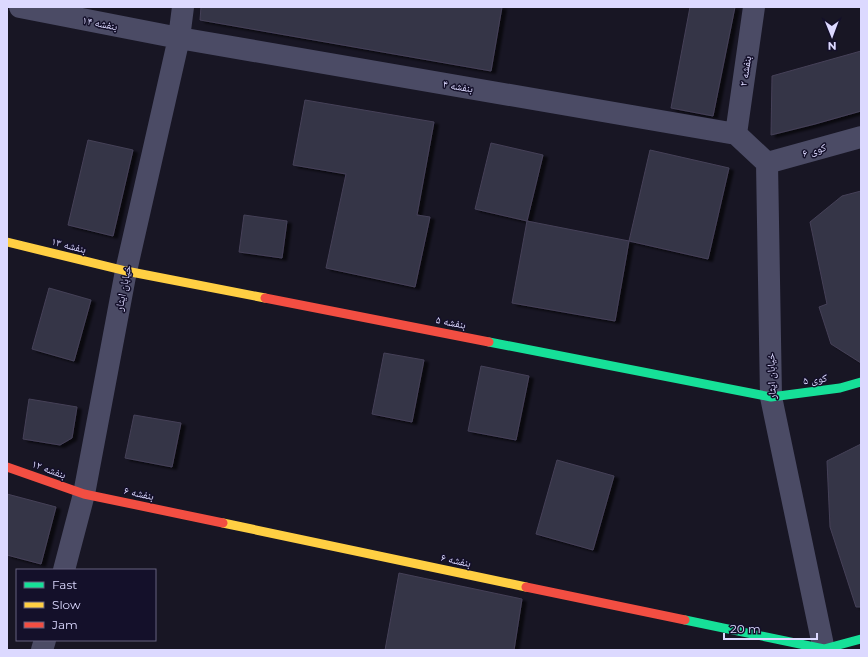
<svg xmlns="http://www.w3.org/2000/svg" width="868" height="657" viewBox="0 0 868 657" font-family="Montserrat,'Noto Naskh Arabic',sans-serif">
  <defs>
    <filter id="shadow"><feDropShadow dx="4.5" dy="2.5" stdDeviation="1" flood-color="#0009"/></filter>
  </defs>
  <rect width="100%" height="100%" fill="#181624"/>
  <path fill="#363446" stroke="#454158" filter="url(#shadow)" d="M 201,7 L 502,7 L 491,71 L 200,20 Z
    M 690,7 L 735,7 L 713,116 L 671,108 Z
    M 861,51 L 861,111 L 815,124 L 771,135 L 772,76 Z
    M 305,100 L 434,122 L 417,215 L 430,217 L 415,287 L 326,268 L 346,174 L 293,165 Z
    M 88,140 L 133,150 L 113,236 L 68,225 Z
    M 491,143 L 543,155 L 527,221 L 475,209 Z
    M 650,150 L 729,168 L 708,259 L 629,241 Z
    M 861,191 L 861,363 L 831,344 L 819,307 L 827,304 L 810,222 L 842,196 Z
    M 244,215 L 287,221 L 282,258 L 239,252 Z
    M 527,221 L 629,241 L 615,321 L 512,303 Z
    M 49,288 L 91,300 L 74,361 L 32,349 Z
    M 384,353 L 424,360 L 412,422 L 372,414 Z
    M 481,366 L 529,376 L 516,440 L 468,431 Z
    M 29,399 L 77,407 L 72,438 L 60,445 L 23,439 Z
    M 134,415 L 181,423 L 172,467 L 125,458 Z
    M 861,444 L 861,607 L 856,607 L 830,527 L 827,461 Z
    M 557,460 L 614,476 L 593,550 L 536,534 Z
    M 7,494 L 56,507 L 41,564 L 7,555 Z
    M 399,573 L 522,599 L 514,650 L 385,650 Z"/>
  <g fill="none" stroke-linecap="round" stroke-linejoin="round">
    <path stroke="#4b4b65" stroke-width="22" d="M 20,7 L 179,38 L 736,134
      M 736,134 L 767,163 L 771,397 L 824,650
      M 736,134 L 754,7
      M 767,163 L 861,137
      M 64,570 L 84,494 L 126,271 L 179,38 L 183,7
      M 42,650 L 45,640"/>
    <path stroke="#16e098" stroke-width="9" d="M 489,342 L 771,397 L 840,388 L 861,382
      M 685,620 L 824,649 L 861,639"/>
    <path stroke="#ffcf43" stroke-width="9" d="M 7,242 L 126,271 L 265,298
      M 223,523 L 526,587"/>
    <path stroke="#f24e42" stroke-width="9" d="M 265,298 L 489,342
      M 7,467 L 84,494 L 223,523
      M 526,587 L 685,620"/>
  </g>
  <g text-anchor="middle" dominant-baseline="central" stroke-width="3" stroke-linejoin="round" paint-order="stroke">
    <g font-size="11" fill="#dcd9ff" stroke="#14102a">
      <text transform="translate(100 23) rotate(11)">بنفشه ۱۴</text>
      <text transform="translate(745 71) rotate(-82)">بنفشه ۲</text>
      <text transform="translate(458 86) rotate(10)">بنفشه ۴</text>
      <text transform="translate(814 150) rotate(-16)">کوی ۶</text>
      <text transform="translate(69 245) rotate(14)">بنفشه ۱۳</text>
      <text transform="translate(123 288) rotate(-79)">خیابان ایثار</text>
      <text transform="translate(451 322) rotate(11)">بنفشه ۵</text>
      <text transform="translate(771 376) rotate(-92)">خیابان ایثار</text>
      <text transform="translate(815 379) rotate(-7)">کوی ۵</text>
      <text transform="translate(49 469) rotate(20)">بنفشه ۱۲</text>
      <text transform="translate(139 493) rotate(12)">بنفشه ۶</text>
      <text transform="translate(456 560) rotate(12)">بنفشه ۶</text>
    </g>
  </g>
  <rect width="868" height="657" fill="none" stroke="#dcd9ff" stroke-width="16"/>
  <rect x="16" y="569" width="140" height="72" fill="#14102a" stroke="#64607f"/>
  <rect x="24" y="582" width="20" height="6" fill="#16e098" stroke="#64607f"/>
  <text x="52" y="589" font-size="12" fill="#dcd9ff">Fast</text>
  <rect x="24" y="602" width="20" height="6" fill="#ffcf43" stroke="#64607f"/>
  <text x="52" y="609" font-size="12" fill="#dcd9ff">Slow</text>
  <rect x="24" y="622" width="20" height="6" fill="#f24e42" stroke="#64607f"/>
  <text x="52" y="629" font-size="12" fill="#dcd9ff">Jam</text>
  <g transform="translate(832 36) rotate(179)" stroke="#14102a" stroke-width="3" paint-order="stroke">
  <path d="M0-3L7 15L0 10L-7 15Z" fill="#dcd9ff"/>
  <text y="-6" font-size="11" font-weight="bold" text-anchor="middle" fill="#dcd9ff">N</text>
  </g>
  <path d="M724 633v6h93v-6" fill="none" stroke="#dcd9ff" stroke-width="2"/>
  <text x="730" y="633" font-size="12" fill="#dcd9ff" stroke="#14102a" stroke-width="3" paint-order="stroke">20 m</text>
</svg>
